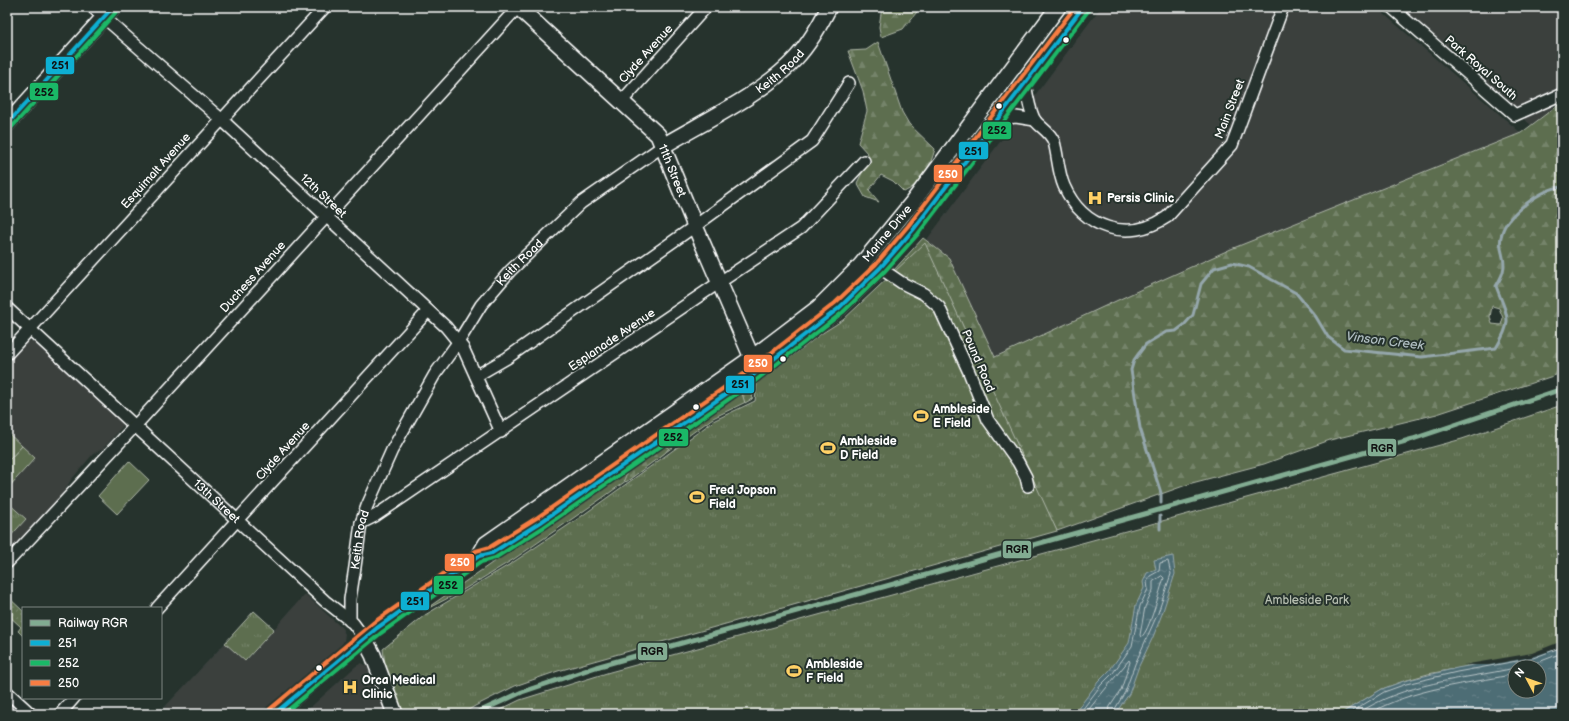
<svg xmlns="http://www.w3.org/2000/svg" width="1569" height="721" viewBox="0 0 1569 721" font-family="'Balsamiq Sans',sans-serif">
  <defs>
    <pattern id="forest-firs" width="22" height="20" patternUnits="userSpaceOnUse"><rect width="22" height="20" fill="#5d6e50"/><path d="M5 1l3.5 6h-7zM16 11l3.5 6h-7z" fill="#75846a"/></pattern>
    <pattern id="park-tufts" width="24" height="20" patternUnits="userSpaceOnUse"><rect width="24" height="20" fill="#5d6e50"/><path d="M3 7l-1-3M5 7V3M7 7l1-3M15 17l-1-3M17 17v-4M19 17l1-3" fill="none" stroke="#75846a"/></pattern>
    <pattern id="garden-dots" width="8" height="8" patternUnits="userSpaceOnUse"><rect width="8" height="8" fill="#5d6e50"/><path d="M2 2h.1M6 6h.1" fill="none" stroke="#75846a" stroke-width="1.8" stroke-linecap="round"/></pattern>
    <pattern id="water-ripples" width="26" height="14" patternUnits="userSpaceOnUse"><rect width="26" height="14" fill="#4e6d75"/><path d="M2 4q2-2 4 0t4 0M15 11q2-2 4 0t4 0" fill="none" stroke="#69838a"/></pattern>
  </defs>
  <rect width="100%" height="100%" fill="#26332d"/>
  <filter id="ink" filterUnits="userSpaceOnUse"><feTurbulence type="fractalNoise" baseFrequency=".025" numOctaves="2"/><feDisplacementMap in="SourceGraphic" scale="8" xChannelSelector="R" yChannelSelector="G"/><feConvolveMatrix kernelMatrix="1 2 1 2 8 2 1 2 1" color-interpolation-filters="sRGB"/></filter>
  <g filter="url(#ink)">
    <path fill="#3a403e" d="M 1101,7 L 1376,7 L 1521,133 L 986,366 L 925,242 Z
      M 1398,7 L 1562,7 L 1562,96 L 1550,111 L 1531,125 Z
      M 27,341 L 32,341 L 41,345 L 122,420 L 123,426 L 103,449 L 93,454 L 71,480 L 62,495 L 7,553 L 7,362 Z
      M 305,594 L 342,628 L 345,634 L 344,641 L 342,644 L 315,669 L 258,714 L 158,714 L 225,643 L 246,661 Z
      M 362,663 L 367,666 L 386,714 L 303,714 L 356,666 Z
      M 7,703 L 19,714 L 7,714 Z"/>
    <path fill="#5d6e50" stroke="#aeb6a8" d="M 752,382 L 754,385 L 752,399 L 713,418 L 601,499 L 514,559 L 458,593 L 423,611 Z
      M 22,446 L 35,458 L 7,489 L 7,462 Z
      M 129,461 L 149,480 L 117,514 L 98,496 Z"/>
    <path fill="url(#forest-firs)" stroke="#aeb6a8" fill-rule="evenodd" d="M 882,7 L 921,7 L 903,29 L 881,37 L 879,27 Z
      M 878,42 L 902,112 L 909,124 L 935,149 C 930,167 922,184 904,192 L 893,181 L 881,175 L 869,190 L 879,202 L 865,197 L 857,183 L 866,165 L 868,154 L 858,143 L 867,111 L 863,91 L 848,51 L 866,50 Z
      M 1562,102 L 1562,373 L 1437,414 L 1330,440 L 1264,464 L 1192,483 L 1057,531 L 1016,453 L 893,271 L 923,238 L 949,258 L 995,357 L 1144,288 L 1231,249 L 1521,133 ZM 1492,306 L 1499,308 L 1503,318 L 1501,325 L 1492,324 L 1490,317 Z
      M 752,382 L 754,385 L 752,399 L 745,403 L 741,390 Z
      M 665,446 L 669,448 L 665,453 L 626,482 L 624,480 C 626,476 627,470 629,468 C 638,456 655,455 665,446 Z"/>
    <path fill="url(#park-tufts)" stroke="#aeb6a8" d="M 925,243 L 1057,531 L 558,671 L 515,686 L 475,706 L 462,714 L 403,714 L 386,672 L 383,649 L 425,615 L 512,563 L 579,518 L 715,420 L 755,401 L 757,383 L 821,334 L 843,320 Z
      M 1562,405 L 1562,643 L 1533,654 L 1428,674 L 1404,681 L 1382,689 L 1340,714 L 491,714 L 520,700 L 610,672 L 1462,439 Z
      M 7,432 L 22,446 L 7,462 Z
      M 7,502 L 26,519 L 7,540 Z
      M 254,611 L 274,629 L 245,661 L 225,643 Z"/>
    <path fill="url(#garden-dots)" stroke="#aeb6a8" d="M 7,596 L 23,611 L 23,636 L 18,631 L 21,627 L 7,614 Z"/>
    <path fill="url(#water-ripples)" stroke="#95a7ac" fill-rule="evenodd" d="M 1173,556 L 1175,574 L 1162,614 L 1153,637 L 1139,666 L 1129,694 L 1115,714 L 1074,714 L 1098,682 L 1109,671 L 1129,643 L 1136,605 L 1144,588 L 1143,582 L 1147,573 L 1156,569 L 1154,560 Z
      M 1562,643 L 1562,714 L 1340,714 L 1382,689 L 1404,681 L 1457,668 L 1533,654 ZM 1515,667 L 1539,667 L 1539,691 L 1515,691 Z"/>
    <path fill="#26332d" d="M 1562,641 L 1562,647 L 1531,657 L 1489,665 L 1463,665 L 1532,653 Z"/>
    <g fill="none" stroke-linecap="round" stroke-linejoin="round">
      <path stroke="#b8c5c8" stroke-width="1" d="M 1162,576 L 1164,578 C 1160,589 1149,633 1141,637 L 1140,635 L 1145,607 L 1153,590 L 1153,582 Z
        M 1518,667 L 1536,663 L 1562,653
        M 1079,714 L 1101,685 L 1113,673 L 1132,646 L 1140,606 L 1148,589 L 1147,582 L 1150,576 L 1159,571 L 1160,563 L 1168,561 L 1171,574 L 1158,613 L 1135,664 L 1125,692 L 1112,714
        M 1085,714 L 1129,660 L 1130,662 L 1121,690 L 1109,708 L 1107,714
        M 1348,714 L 1384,692 L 1406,684 L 1457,672 L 1533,658 L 1562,647
        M 1357,714 C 1405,682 1460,680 1515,668
        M 1368,714 C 1416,687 1463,685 1515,674"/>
      <path stroke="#95a7ac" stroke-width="3" d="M 1161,503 L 1161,493 L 1140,428 L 1131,370 L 1134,360 L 1146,344 L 1166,332 L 1176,331 L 1184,325 L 1193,315 L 1201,284 L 1214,268 L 1232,263 L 1249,267 L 1296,293 L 1316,317 L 1328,337 L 1344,349 L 1422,357 L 1496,348 C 1514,319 1507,316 1496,286 C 1514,259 1495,254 1502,233 C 1507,214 1543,188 1562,187
        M 1160,529 L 1160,516"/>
      <g stroke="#fff" stroke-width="14">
        <g id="street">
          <path d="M 92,7 L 221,119 L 446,327 L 463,348 L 501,432"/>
          <path d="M 1391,7 L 1515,115 L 1562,94"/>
          <path d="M 1025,83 C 1027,95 1029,108 1034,119 C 1039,127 1050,131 1054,142 C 1058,156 1058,172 1064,186 C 1083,229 1128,243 1167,217 L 1232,145 L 1283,7"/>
          <path d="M 622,101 L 706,7"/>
          <path d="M 999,119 L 1016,117 L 1035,120"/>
          <path d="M 880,268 L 902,283 L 924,294 L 939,307 L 969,372 L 988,420 L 1018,462 L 1026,477 L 1028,486"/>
          <path id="s1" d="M 7,308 L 325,601 L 353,623 L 364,638"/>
          <path d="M 7,354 L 325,7"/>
          <path d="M 476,376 L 507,358 L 695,226 L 812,141 L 849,83"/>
          <path d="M 361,523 L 375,516 L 711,288 L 801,228 L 864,161"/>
          <path d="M 7,563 L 135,426 L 518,7"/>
          <path d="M 157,608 L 428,311"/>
          <path id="s2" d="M 350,621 L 350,599 L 355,567 L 361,523 L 367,506 L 392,450 L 435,374 L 459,341 L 481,305 L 510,271 L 581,203 L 663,146"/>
          <path d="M 7,692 L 31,714"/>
          <path d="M 60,714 L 74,698"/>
        </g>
      </g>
      <g stroke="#fff" stroke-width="18">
        <g id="secondary">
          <path id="s3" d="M 518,7 L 658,135 L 695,226 L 752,358"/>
          <path d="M 7,124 L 113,7"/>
          <path id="s4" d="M 663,146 C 705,121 763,94 796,58 C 809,44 820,25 829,7"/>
          <path id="s5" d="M 479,556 L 486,544 L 752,358 L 818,308 L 861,265 L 912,203 L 1058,7"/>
          <path d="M 364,638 L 373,655 L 395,714"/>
          <path d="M 274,714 L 377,628 L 479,556 L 492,553 L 541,522 L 752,376 L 839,308 L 880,268 L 913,230 L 1083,7"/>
        </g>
      </g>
      <use href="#street" stroke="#26332d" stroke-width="11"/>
      <use href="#secondary" stroke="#26332d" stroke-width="15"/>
      <g stroke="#26332d" stroke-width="7">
        <path id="bus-1" d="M 7,124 L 113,7
          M 274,714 L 377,628 L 479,556 L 492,553 L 541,522 L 752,376 L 839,308 L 880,268 L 913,230 L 1083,7"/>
      </g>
      <g stroke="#26332d" stroke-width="7">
        <path id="bus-2" d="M 11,128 L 117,11
          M 283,714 L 381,633 L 481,562 L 495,558 L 544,527 L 755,381 L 843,312 L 884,272 L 918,234 L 1088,11"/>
      </g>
      <g stroke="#26332d" stroke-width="7">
        <path id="bus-3" d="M 270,709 L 373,623 L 476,551 L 490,547 L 538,517 L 748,371 L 835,303 L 876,264 L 908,226 L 1075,7"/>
      </g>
      <use href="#bus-1" stroke="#0dafd3" stroke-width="4"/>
      <use href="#bus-2" stroke="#1ab867" stroke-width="4"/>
      <use href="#bus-3" stroke="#f77d43" stroke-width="4"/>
      <g stroke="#26332d" stroke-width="8">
        <path id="rail-1" d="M 474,714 L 522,692 L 596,667 L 1413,439 L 1562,389"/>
      </g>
      <use href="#rail-1" stroke="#82ac92" stroke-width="5"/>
    </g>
  </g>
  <defs>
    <g id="hospital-bare" transform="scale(1.2)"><path d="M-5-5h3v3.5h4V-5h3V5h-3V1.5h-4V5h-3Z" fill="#ffd166" stroke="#26332d" stroke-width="2.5" paint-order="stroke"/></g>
    <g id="stadium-bare" transform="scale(1.2)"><path d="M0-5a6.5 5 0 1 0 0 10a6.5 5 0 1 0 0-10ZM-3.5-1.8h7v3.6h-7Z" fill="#ffd166" stroke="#26332d" stroke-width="2.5" paint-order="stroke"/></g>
  </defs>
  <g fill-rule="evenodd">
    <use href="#hospital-bare" x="1095" y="198"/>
    <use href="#stadium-bare" x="921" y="416"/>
    <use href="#stadium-bare" x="828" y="448"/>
    <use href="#stadium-bare" x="697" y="497"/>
    <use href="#stadium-bare" x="794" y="671"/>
    <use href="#hospital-bare" x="350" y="687"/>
  </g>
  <g fill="#fff" stroke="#26332d" stroke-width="1.5">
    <circle cx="1066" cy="40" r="3.5"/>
    <circle cx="999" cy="106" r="3.5"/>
    <circle cx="783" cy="359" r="3.5"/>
    <circle cx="696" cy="407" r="3.5"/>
    <circle cx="319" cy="668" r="3.5"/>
  </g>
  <g text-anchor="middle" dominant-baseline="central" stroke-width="4" stroke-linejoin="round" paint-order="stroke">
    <g font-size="12" fill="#fff" stroke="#26332d">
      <text transform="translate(646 54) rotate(-48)">Clyde Avenue</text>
      <text transform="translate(1481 68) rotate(41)">Park Royal South</text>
      <text stroke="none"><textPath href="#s4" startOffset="139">Keith Road</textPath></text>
      <text transform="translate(1230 109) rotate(-69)">Main Street</text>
      <text stroke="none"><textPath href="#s3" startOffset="228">11th Street</textPath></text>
      <text transform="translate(156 171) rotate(-48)">Esquimalt Avenue</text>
      <text transform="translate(323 196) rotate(43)">12th Street</text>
      <text stroke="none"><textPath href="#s5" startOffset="523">Marine Drive</textPath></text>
      <text stroke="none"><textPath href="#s2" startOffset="406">Keith Road</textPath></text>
      <text transform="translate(253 277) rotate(-48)">Duchess Avenue</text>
      <text transform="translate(612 340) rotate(-34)">Esplanade Avenue</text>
      <text transform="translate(978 361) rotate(67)">Pound Road</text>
      <text transform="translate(283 451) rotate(-48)">Clyde Avenue</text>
      <text stroke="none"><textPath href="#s1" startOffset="285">13th Street</textPath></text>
      <text stroke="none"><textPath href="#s2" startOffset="82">Keith Road</textPath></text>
    </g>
    <g font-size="12" font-weight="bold" fill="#fff" stroke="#26332d" text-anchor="start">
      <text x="1107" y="198">Persis Clinic</text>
      <text x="933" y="409">Ambleside<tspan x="933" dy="14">E Field</tspan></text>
      <text x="840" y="441">Ambleside<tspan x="840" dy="14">D Field</tspan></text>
      <text x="709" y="490">Fred Jopson<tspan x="709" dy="14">Field</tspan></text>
      <text x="806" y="664">Ambleside<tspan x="806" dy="14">F Field</tspan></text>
      <text x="362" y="680">Orca Medical<tspan x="362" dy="14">Clinic</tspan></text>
    </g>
    <g font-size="12" fill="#b6beb0" stroke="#26332d">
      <text x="1307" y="600">Ambleside Park</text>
    </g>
    <g font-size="13" font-style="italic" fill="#afbdc1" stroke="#26332d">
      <text transform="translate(1385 341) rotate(7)">Vinson Creek</text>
    </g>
  </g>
  <g stroke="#26332d" stroke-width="1.5">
    <rect x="45" y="56" width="30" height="19" rx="4" fill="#0dafd3"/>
    <rect x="29" y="82" width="30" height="19" rx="4" fill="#1ab867"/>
    <rect x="982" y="121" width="30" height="19" rx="4" fill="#1ab867"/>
    <rect x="958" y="141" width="31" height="19" rx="4" fill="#0dafd3"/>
    <rect x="933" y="164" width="30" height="19" rx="4" fill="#f77d43"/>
    <rect x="743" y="354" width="30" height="19" rx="4" fill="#f77d43"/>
    <rect x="725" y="375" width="30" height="19" rx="4" fill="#0dafd3"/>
    <rect x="658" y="428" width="31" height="19" rx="4" fill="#1ab867"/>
    <rect x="1367" y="438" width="30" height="19" rx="4" fill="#82ac92"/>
    <rect x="1002" y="540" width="30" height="19" rx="4" fill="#82ac92"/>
    <rect x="444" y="553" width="31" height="19" rx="4" fill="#f77d43"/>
    <rect x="433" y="575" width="31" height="20" rx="4" fill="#1ab867"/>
    <rect x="400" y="591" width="30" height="20" rx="4" fill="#0dafd3"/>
    <rect x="637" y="642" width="31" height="19" rx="4" fill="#82ac92"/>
  </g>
  <g font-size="11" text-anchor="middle" font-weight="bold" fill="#fff">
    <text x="948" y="178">250</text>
    <text x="758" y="367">250</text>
    <text x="460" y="566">250</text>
  </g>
  <g font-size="11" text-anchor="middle" font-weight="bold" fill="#111">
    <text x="60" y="69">251</text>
    <text x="44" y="96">252</text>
    <text x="997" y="134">252</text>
    <text x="973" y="155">251</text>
    <text x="740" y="388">251</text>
    <text x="673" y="441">252</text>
    <text x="1382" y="452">RGR</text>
    <text x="1017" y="553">RGR</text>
    <text x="448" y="589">252</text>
    <text x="415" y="605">251</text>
    <text x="652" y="655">RGR</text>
  </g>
  <rect width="1569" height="721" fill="none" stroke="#26332d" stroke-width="24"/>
  <rect x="12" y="12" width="1545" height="697" fill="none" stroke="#fff" stroke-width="1.5" filter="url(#ink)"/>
  <rect x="22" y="607" width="140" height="92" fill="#26332d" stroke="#7d8581"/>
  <rect x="30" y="620" width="20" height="6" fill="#82ac92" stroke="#7d8581"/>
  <text x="58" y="627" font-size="12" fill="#ffffff">Railway RGR</text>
  <rect x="30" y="640" width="20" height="6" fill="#0dafd3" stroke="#7d8581"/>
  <text x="58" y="647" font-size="12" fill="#ffffff">251</text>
  <rect x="30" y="660" width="20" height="6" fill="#1ab867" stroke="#7d8581"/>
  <text x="58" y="667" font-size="12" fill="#ffffff">252</text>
  <rect x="30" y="680" width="20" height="6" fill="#f77d43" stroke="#7d8581"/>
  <text x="58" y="687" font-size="12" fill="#ffffff">250</text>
  <g transform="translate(1527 679) rotate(311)"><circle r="19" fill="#26332d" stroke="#7d8581"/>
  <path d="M0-3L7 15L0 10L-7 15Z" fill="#ffd166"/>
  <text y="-6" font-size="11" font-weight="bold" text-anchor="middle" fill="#ffffff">N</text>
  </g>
</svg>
